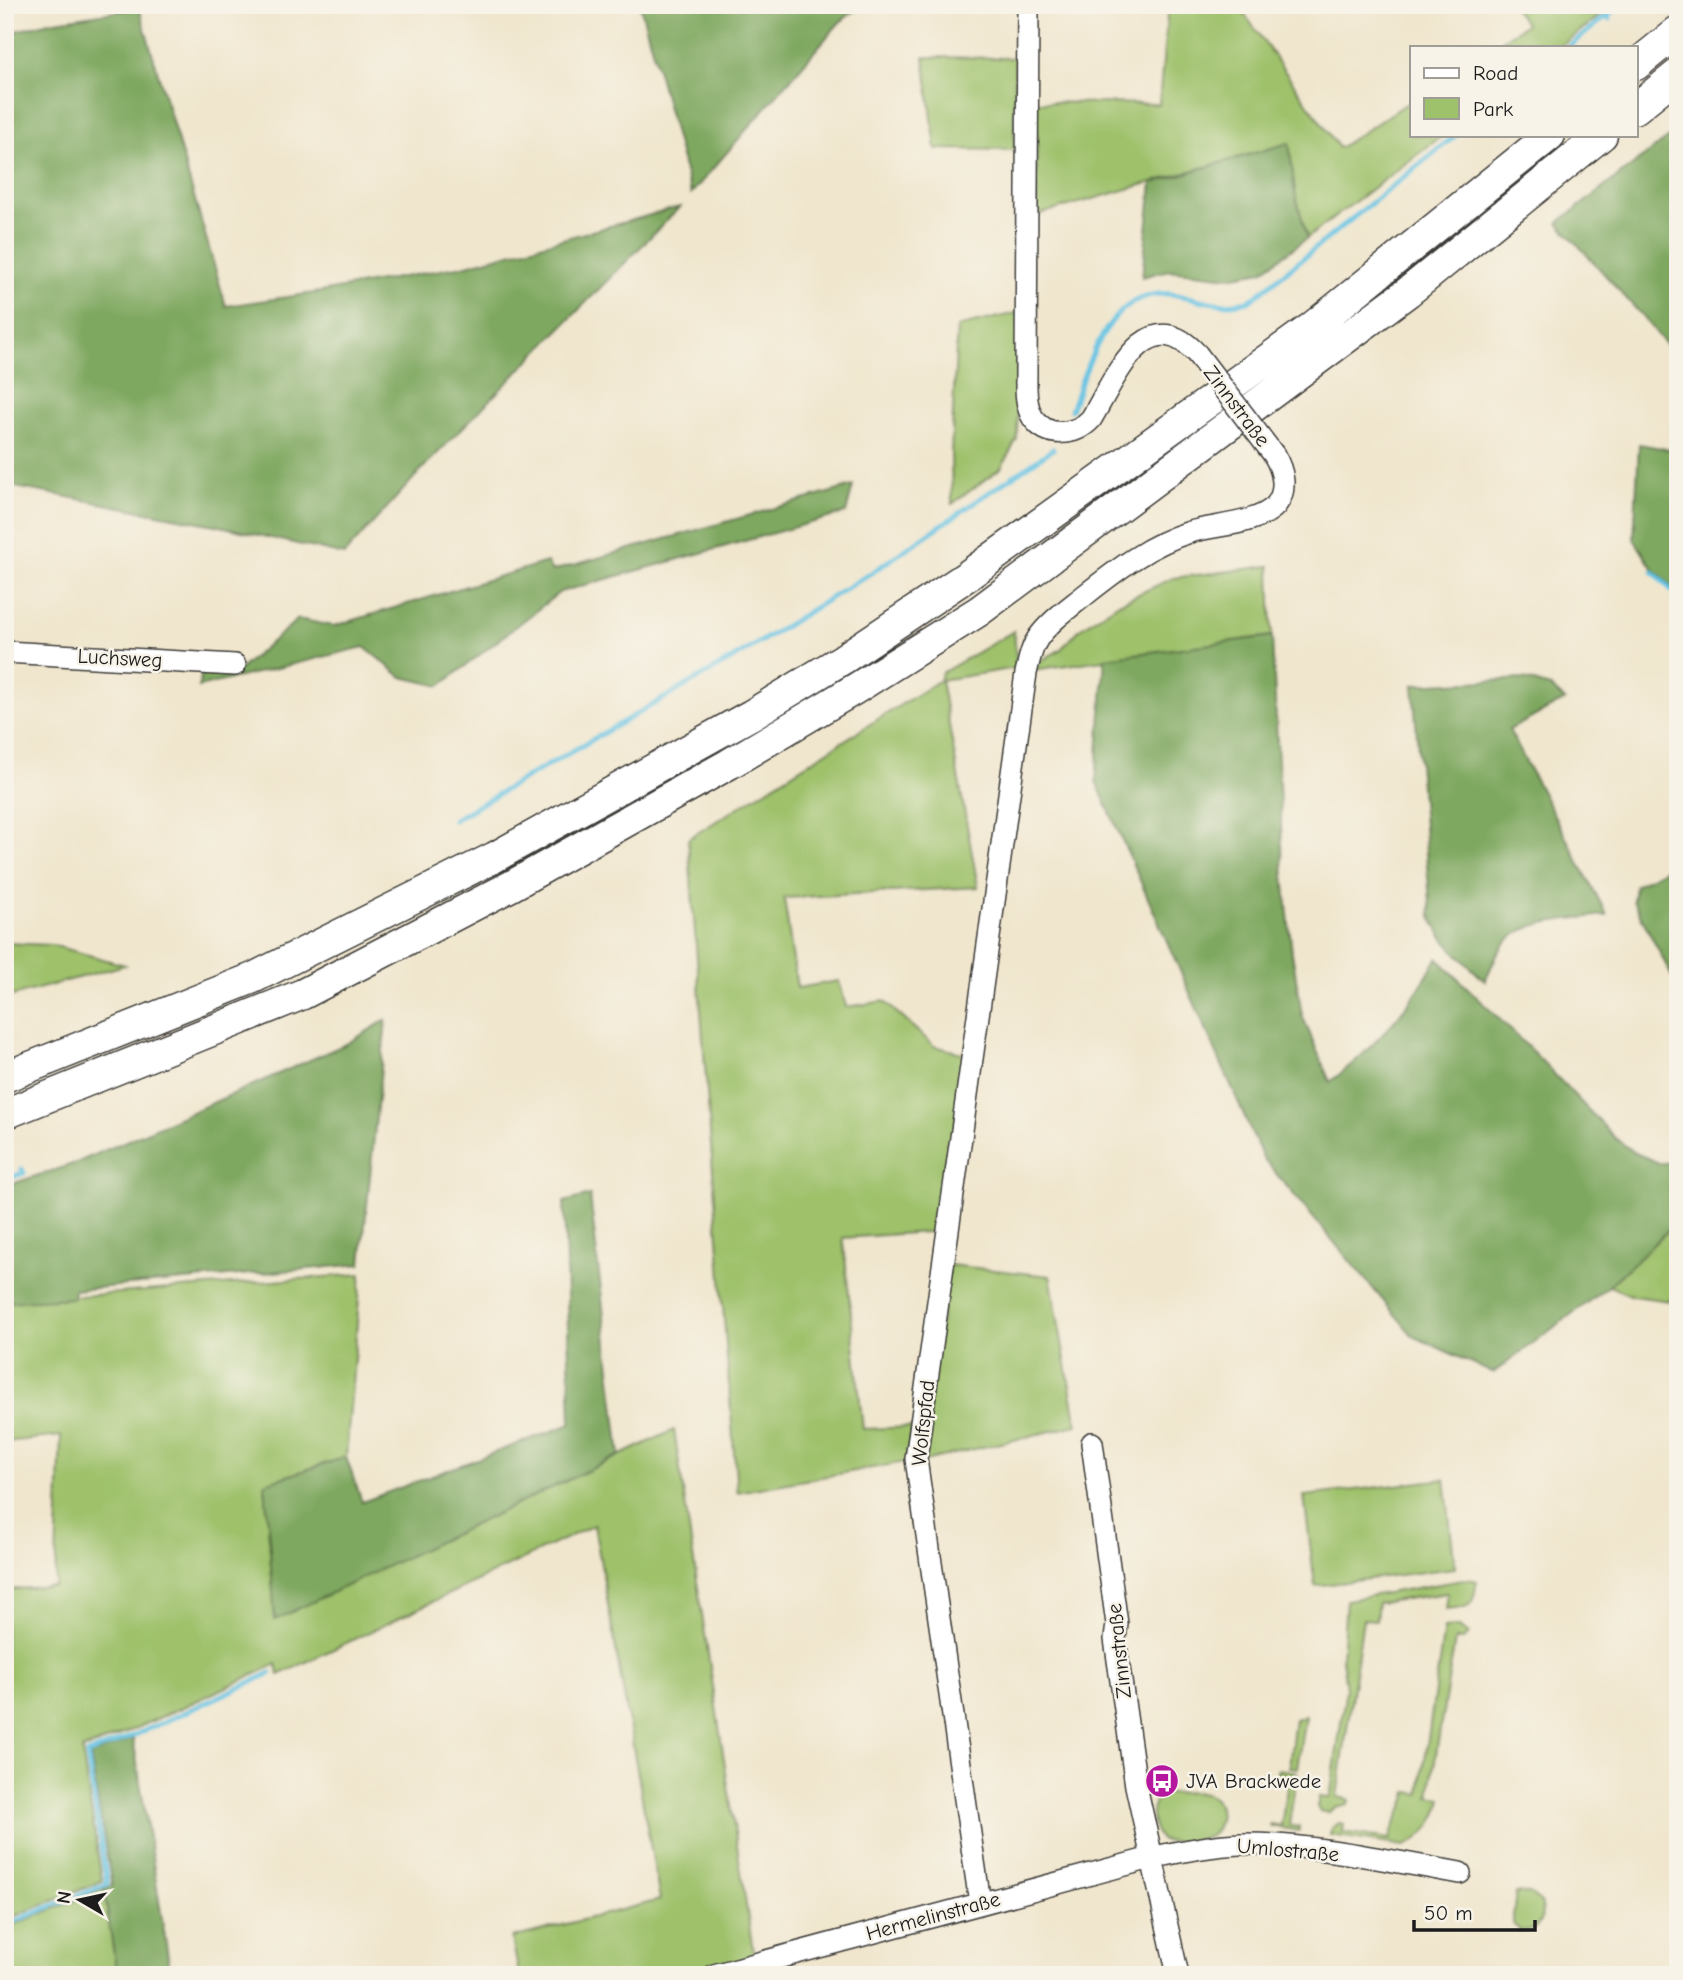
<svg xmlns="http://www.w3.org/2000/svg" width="1683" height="1980" viewBox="0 0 1683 1980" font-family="'Comic Neue',sans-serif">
  <rect width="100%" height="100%" fill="#f7f3e8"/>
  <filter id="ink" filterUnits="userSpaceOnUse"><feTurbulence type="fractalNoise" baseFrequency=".0143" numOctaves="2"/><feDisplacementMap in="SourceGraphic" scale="14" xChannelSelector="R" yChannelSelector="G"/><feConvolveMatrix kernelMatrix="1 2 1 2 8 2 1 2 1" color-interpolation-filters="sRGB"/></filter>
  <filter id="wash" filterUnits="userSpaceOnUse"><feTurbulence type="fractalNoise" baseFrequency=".00686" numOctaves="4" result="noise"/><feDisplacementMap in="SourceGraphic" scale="28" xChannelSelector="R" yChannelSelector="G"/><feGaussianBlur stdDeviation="1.57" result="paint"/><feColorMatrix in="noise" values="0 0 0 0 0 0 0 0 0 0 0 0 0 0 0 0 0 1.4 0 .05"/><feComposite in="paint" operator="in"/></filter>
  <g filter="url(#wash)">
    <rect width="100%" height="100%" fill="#f0e6cd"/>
    <path fill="#9ec16b" stroke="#5d6e44" stroke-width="2" d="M 1238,5 L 1339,148 L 1412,100 L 1412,135 L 1443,135 L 1307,238 L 1295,192 L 1289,143 L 1037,215 L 1036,102 L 1159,104 L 1168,6 Z
      M 1512,5 L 1614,5 L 1559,47 L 1492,47 L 1526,24 Z
      M 924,57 L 1015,58 L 1014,150 L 936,149 Z
      M 1020,312 L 1017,439 L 1001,468 L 952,504 L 951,454 L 957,327 Z
      M 1270,566 L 1272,636 L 1033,670 L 1040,661 L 1060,650 L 1081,628 L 1119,603 L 1173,578 Z
      M 1014,631 L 1017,668 L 941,680 L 978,887 L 784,898 L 797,988 L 839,981 L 846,1007 L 884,1001 L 934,1046 L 966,1054 L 940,1231 L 843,1238 L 863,1429 L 912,1427 L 906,1462 L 737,1492 L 688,839 L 940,680 L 942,673 Z
      M 5,943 L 52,945 L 125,965 L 5,998 Z
      M 1678,1221 L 1678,1302 L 1633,1296 L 1609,1286 Z
      M 949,1265 L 1050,1276 L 1077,1425 L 920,1462 Z
      M 361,1274 L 346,1457 L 265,1483 L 275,1619 L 674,1430 L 754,1957 L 687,1975 L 519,1975 L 512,1938 L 660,1900 L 594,1525 L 279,1675 L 277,1664 L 128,1732 L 82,1750 L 102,1881 L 5,1920 L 5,1590 L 55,1586 L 61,1436 L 5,1442 L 5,1302 Z
      M 1445,1479 L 1455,1568 L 1315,1586 L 1304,1496 Z
      M 1468,1579 L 1477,1581 L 1473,1601 L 1466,1607 L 1446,1609 L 1448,1593 L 1378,1603 L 1376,1620 L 1363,1619 L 1337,1797 L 1349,1799 L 1348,1804 L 1335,1807 L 1328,1813 L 1320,1811 L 1317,1807 L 1319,1797 L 1330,1798 L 1346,1689 L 1342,1658 L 1346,1600 Z
      M 1459,1627 L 1469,1634 L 1463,1640 L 1455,1640 L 1429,1796 L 1442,1798 C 1439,1818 1424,1840 1404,1846 L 1330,1835 L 1332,1828 L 1339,1823 L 1344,1824 L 1343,1832 L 1390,1839 C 1393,1823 1404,1810 1408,1792 L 1420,1794 L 1444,1628 Z
      M 1305,1716 L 1297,1768 L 1289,1767 L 1295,1719 Z
      M 1278,1769 L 1297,1772 L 1289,1825 L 1299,1827 L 1299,1831 L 1270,1826 L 1270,1824 L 1281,1826 L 1289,1776 L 1277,1773 Z
      M 1165,1793 C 1178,1793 1199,1790 1210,1796 C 1224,1802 1221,1828 1211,1835 C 1203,1841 1171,1843 1162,1841 C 1149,1826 1147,1803 1165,1793 Z
      M 104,1889 L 117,1975 L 5,1975 L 5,1928 Z
      M 1516,1893 L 1530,1894 L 1540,1902 C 1545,1918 1540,1931 1521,1931 L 1512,1923 Z"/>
    <path fill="#7ea75f" stroke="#4d623e" stroke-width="2" d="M 640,5 L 862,5 L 839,23 L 691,194 Z
      M 139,8 L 226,306 L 320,292 L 463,266 L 680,207 L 424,467 L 344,555 L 220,526 L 5,485 L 5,34 L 49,22 Z
      M 1678,130 L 1678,360 L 1646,320 L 1558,223 Z
      M 1289,143 L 1295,192 L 1307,238 L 1262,271 L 1229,277 L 1169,270 L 1142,277 L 1152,183 Z
      M 1639,444 L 1678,451 L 1678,593 L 1653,569 L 1634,539 Z
      M 853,486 L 846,513 L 560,592 L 440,686 L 402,677 L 364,647 L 199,687 L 202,671 L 240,669 L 298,619 L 334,626 L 547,562 L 552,571 Z
      M 1272,636 L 1283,865 L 1292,953 L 1302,1015 L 1330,1082 C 1372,1050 1413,1005 1437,958 L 1537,1056 L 1614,1137 L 1633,1152 L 1659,1163 L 1678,1163 L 1678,1221 L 1609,1286 L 1493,1373 L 1413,1336 L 1263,1158 L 1096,781 L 1105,658 Z
      M 1524,679 L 1550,687 L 1565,700 L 1509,730 L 1607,915 C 1575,919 1530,918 1506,942 C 1496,953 1491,968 1485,981 C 1464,961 1442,943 1431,916 L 1413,685 Z
      M 1678,862 L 1678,988 L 1633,901 L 1635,886 Z
      M 386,1020 L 361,1264 L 74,1290 L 73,1298 L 5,1302 L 5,1186 L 76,1163 L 346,1044 Z
      M 590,1195 L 620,1455 L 275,1620 L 265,1483 L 346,1457 L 362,1502 L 571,1424 L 564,1202 Z
      M 133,1738 L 171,1975 L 117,1975 L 104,1889 L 112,1886 L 90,1755 Z"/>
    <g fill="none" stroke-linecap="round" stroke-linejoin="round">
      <path stroke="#65c3e3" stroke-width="5" d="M 1607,16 L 1621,5
        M 1568,47 L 1607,16 L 1609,19
        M 1071,410 C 1089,362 1110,283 1177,295 C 1206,300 1221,309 1251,300 L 1456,135
        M 1653,572 L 1678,596
        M 453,820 L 739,655 L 874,571 L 1053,449
        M 5,1179 L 24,1173 L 22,1169
        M 5,1925 L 107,1884 L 87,1754 L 133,1736 L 271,1673"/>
    </g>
  </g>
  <g filter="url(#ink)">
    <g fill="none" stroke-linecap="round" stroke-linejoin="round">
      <g stroke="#3c3a37" stroke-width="24">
        <path id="minor" d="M 1028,5 L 1026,374 C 1026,388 1025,405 1033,418 C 1048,439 1076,435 1091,419 C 1114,381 1146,298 1197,354
          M 5,652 L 235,665
          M 1092,1443 L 1117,1624 L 1115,1639 L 1136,1786 L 1178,1975
          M 980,1903 L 916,1459 L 1026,673 C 1029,661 1031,648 1038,638 C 1050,621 1069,608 1085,595 C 1118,569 1150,544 1190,532 C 1214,525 1260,524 1276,505 C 1288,490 1283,470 1274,455
          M 714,1975 L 1151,1858 C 1181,1851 1211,1845 1241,1844 C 1310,1843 1392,1861 1460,1873"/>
      </g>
      <g stroke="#3c3a37" stroke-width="33">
        <path id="highway" d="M 1636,65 L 1678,31
          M 1636,108 L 1678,74
          M 5,1077 L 253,978 L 495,857 L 751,715 L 843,659 L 967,576 L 1311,328 L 1550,135
          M 5,1114 L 303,994 L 511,886 L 729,764 L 855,689 L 979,611 L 1408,292 L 1602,135"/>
      </g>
      <use href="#minor" stroke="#fff" stroke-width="21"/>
      <use href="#highway" stroke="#fff" stroke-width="30"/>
      <g stroke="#3c3a37" stroke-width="24" stroke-linecap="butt">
        <path id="minor-bridge" d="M 1197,354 L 1274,455"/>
      </g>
      <use href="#minor-bridge" stroke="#fff" stroke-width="21"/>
    </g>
  </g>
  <defs>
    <g id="bus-disc" transform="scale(1.75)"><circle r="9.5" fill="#b5179e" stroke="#f7f3e8"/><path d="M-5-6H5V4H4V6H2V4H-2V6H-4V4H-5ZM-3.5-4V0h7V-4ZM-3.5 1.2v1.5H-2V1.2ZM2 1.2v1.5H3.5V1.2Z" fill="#fff"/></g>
  </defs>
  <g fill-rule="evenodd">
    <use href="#bus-disc" x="1162" y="1781"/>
  </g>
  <g text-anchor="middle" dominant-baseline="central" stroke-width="5" stroke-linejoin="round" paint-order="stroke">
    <g font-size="21" fill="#1c1c1c" stroke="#f7f3e8">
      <text transform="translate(1237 406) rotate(53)">Zinnstraße</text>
      <text transform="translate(120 658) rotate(3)">Luchsweg</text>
      <text transform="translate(923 1423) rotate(-84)">Wolfspfad</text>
      <text transform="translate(1119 1651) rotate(-96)">Zinnstraße</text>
      <text transform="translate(1288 1850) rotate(5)">Umlostraße</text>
      <text transform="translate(933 1916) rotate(-15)">Hermelinstraße</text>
    </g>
    <g font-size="21" fill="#1c1c1c" stroke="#f7f3e8" text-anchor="start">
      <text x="1186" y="1781">JVA Brackwede</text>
    </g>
  </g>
  <rect width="1683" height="1980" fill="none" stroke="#f7f3e8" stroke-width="28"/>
  <rect x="1410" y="46" width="228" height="91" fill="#f7f3e8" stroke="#9f9d96" stroke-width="2"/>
  <rect x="1424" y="68" width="35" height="10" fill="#ffffff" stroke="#9f9d96" stroke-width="2"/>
  <text x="1473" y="80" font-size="21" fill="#1c1c1c">Road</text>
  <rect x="1424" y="98" width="35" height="21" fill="#9ec16b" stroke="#9f9d96" stroke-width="2"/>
  <text x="1473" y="116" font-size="21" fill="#1c1c1c">Park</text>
  <g transform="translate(80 1900) rotate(279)" stroke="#f7f3e8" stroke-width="5" paint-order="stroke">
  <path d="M0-5L12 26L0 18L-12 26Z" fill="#1c1c1c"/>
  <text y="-10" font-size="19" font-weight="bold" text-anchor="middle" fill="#1c1c1c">N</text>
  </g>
  <path d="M1414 1920v10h121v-10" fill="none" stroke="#1c1c1c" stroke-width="3.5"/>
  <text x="1424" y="1920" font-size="21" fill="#1c1c1c" stroke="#f7f3e8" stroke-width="5" paint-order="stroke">50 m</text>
</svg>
